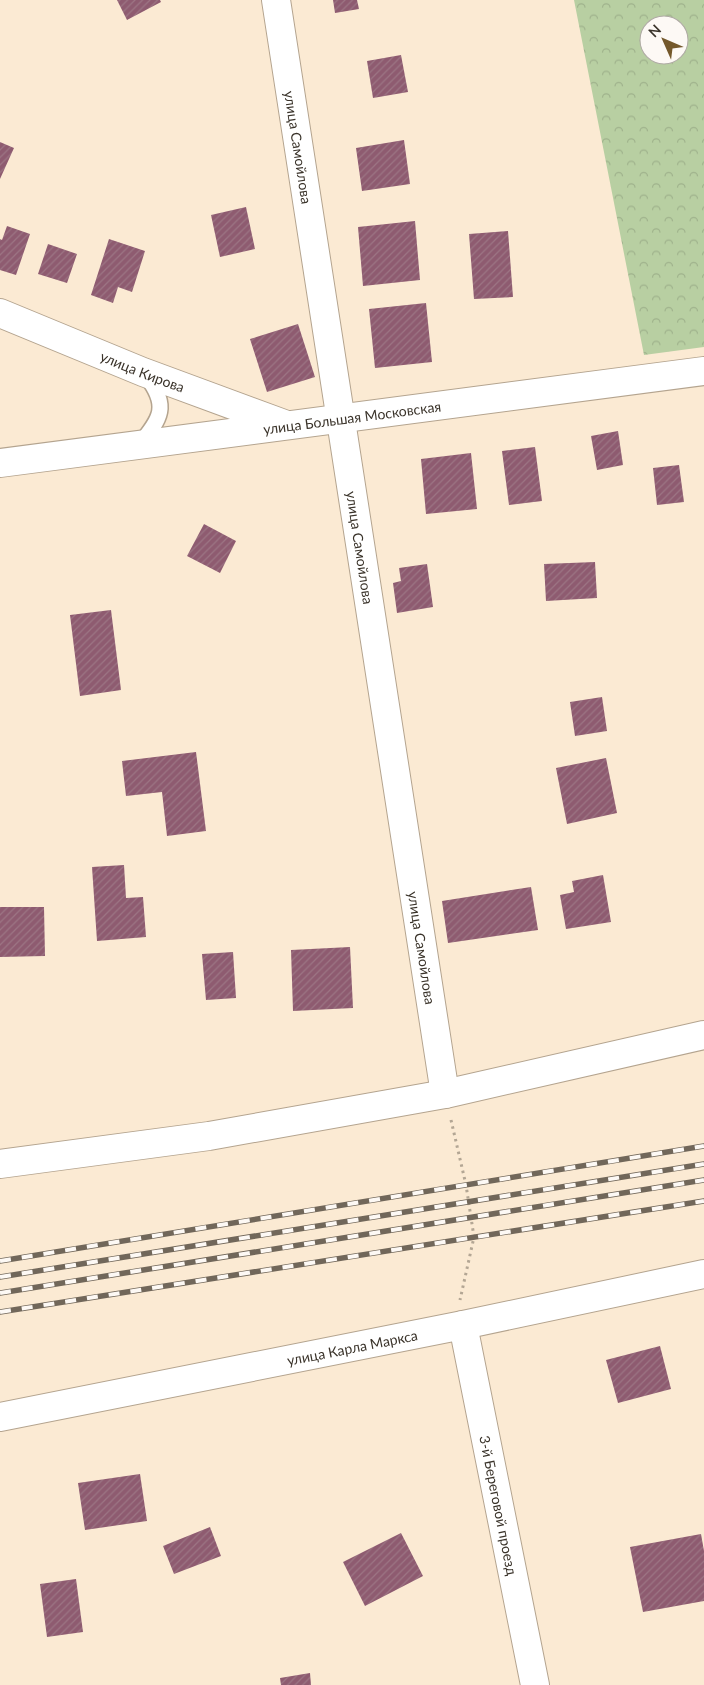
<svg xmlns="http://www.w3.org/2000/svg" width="704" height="1685" viewBox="0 0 704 1685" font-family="Lato,sans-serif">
  <defs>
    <pattern id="forest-crowns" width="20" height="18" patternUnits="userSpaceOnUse" patternTransform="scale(1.25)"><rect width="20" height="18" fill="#b8cfa2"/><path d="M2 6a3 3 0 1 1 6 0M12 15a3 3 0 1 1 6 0" fill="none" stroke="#9fb28c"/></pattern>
    <pattern id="building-hatch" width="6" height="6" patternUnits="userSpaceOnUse" patternTransform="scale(1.25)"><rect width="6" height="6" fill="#8e5b70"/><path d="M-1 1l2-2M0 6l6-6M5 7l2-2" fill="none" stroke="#9c7584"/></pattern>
  </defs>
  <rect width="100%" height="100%" fill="#fbead3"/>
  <path fill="url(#forest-crowns)" fill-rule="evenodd" d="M 574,0 L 704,0 L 704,347 L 644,355 ZM 649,25 L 679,25 L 679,55 L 649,55 Z"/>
  <path fill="url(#building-hatch)" d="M 117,0 L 160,0 L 161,2 L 127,20 Z
    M 333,0 L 357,0 L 359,9 L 335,13 Z
    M 401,55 L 408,92 L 373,98 L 367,61 Z
    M 404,140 L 410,184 L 362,191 L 356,148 Z
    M 0,142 L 14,148 L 0,179 Z
    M 246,207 L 255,249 L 220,257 L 211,215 Z
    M 415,221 L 420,280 L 363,286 L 358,227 Z
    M 7,226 L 30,234 L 16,275 L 0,270 L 0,239 L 2,240 Z
    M 508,231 L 513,297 L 474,299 L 469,234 Z
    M 109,239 L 145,251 L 132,292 L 118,287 L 113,303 L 91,295 Z
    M 48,244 L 77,254 L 67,283 L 38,274 Z
    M 426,303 L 432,362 L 375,368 L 369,309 Z
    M 298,324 L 315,377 L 267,392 L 250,339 Z
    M 618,431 L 623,465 L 597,470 L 591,436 Z
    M 535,447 L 542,501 L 509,505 L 502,451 Z
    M 471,453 L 477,509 L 426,514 L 421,459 Z
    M 679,465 L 684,502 L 657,505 L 653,468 Z
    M 204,524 L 236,541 L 220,573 L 187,556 Z
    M 595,562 L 597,598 L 546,601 L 544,564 Z
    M 427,564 L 433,607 L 397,613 L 393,583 L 401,581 L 399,568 Z
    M 111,610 L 121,690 L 80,696 L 70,615 Z
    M 602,697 L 607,731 L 575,736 L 570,702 Z
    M 196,752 L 206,831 L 167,836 L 162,792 L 126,796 L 122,761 Z
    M 606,758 L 617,813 L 567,824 L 556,768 Z
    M 124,865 L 126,898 L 143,897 L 146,937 L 97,941 L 92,867 Z
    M 603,875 L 611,922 L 566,929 L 560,895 L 574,892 L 572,881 Z
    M 531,887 L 538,930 L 448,943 L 442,901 Z
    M 0,907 L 44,907 L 45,956 L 0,957 Z
    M 350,947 L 353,1008 L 293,1011 L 291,950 Z
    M 233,952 L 236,998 L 206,1000 L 202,954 Z
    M 660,1346 L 671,1389 L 618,1403 L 606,1360 Z
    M 140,1474 L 147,1521 L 85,1530 L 78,1483 Z
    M 210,1527 L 221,1556 L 174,1574 L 163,1546 Z
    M 401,1533 L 423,1576 L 365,1606 L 343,1562 Z
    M 701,1534 L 704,1551 L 704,1601 L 643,1612 L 630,1547 Z
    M 76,1579 L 83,1632 L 47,1637 L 40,1584 Z
    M 310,1673 L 311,1685 L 281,1685 L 280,1678 Z"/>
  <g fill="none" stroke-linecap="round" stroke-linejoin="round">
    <g stroke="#b4a48f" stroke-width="18">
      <path id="service" d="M 140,444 C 161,418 169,406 147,377"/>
    </g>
    <g stroke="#b4a48f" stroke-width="30">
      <g id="minor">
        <path id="s1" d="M 276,0 L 445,1094"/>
        <path id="s2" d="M 0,313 L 143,372 L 284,424"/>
        <path id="s3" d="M 0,463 L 704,371"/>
        <path d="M 0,1164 L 209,1136 L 445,1094 L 704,1035"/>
        <path id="s4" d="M 463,1325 L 535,1685"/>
        <path id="s5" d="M 0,1417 L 463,1325 L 704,1274"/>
      </g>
    </g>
    <path stroke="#b3a694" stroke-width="3" stroke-dasharray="2.5 4" stroke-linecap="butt" d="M 451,1120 L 466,1185 L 474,1237 L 460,1300"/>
    <use href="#service" stroke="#fff" stroke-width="15"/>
    <use href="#minor" stroke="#fff" stroke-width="28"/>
    <g stroke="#71675a" stroke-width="5.5">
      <path id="rail" d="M 0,1261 L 704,1146
        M 0,1277 L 704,1164
        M 0,1293 L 704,1180
        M 0,1312 L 704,1201"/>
    </g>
    <use href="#rail" stroke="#fdf9f5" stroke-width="4" stroke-dasharray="11" stroke-linecap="butt"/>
  </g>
  <g text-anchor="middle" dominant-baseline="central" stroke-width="5" stroke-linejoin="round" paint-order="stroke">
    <g font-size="14" fill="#3a332a" stroke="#fdf9f5">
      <text stroke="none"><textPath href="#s1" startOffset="149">улица Самойлова</textPath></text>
      <text stroke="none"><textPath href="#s2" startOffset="154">улица Кирова</textPath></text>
      <text stroke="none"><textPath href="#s3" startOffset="355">улица Большая Московская</textPath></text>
      <text stroke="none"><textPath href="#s1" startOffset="554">улица Самойлова</textPath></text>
      <text stroke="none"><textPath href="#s1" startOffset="959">улица Самойлова</textPath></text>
      <text stroke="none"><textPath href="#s5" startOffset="359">улица Карла Маркса</textPath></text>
      <text stroke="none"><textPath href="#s4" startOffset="184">3-й Береговой проезд</textPath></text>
    </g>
  </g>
  <g transform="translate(664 40) rotate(315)"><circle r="24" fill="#fdf9f5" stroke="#afaaa4"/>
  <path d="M0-4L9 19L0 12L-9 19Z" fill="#74582b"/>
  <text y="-8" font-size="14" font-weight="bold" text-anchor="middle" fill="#3a332a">N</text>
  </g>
</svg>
